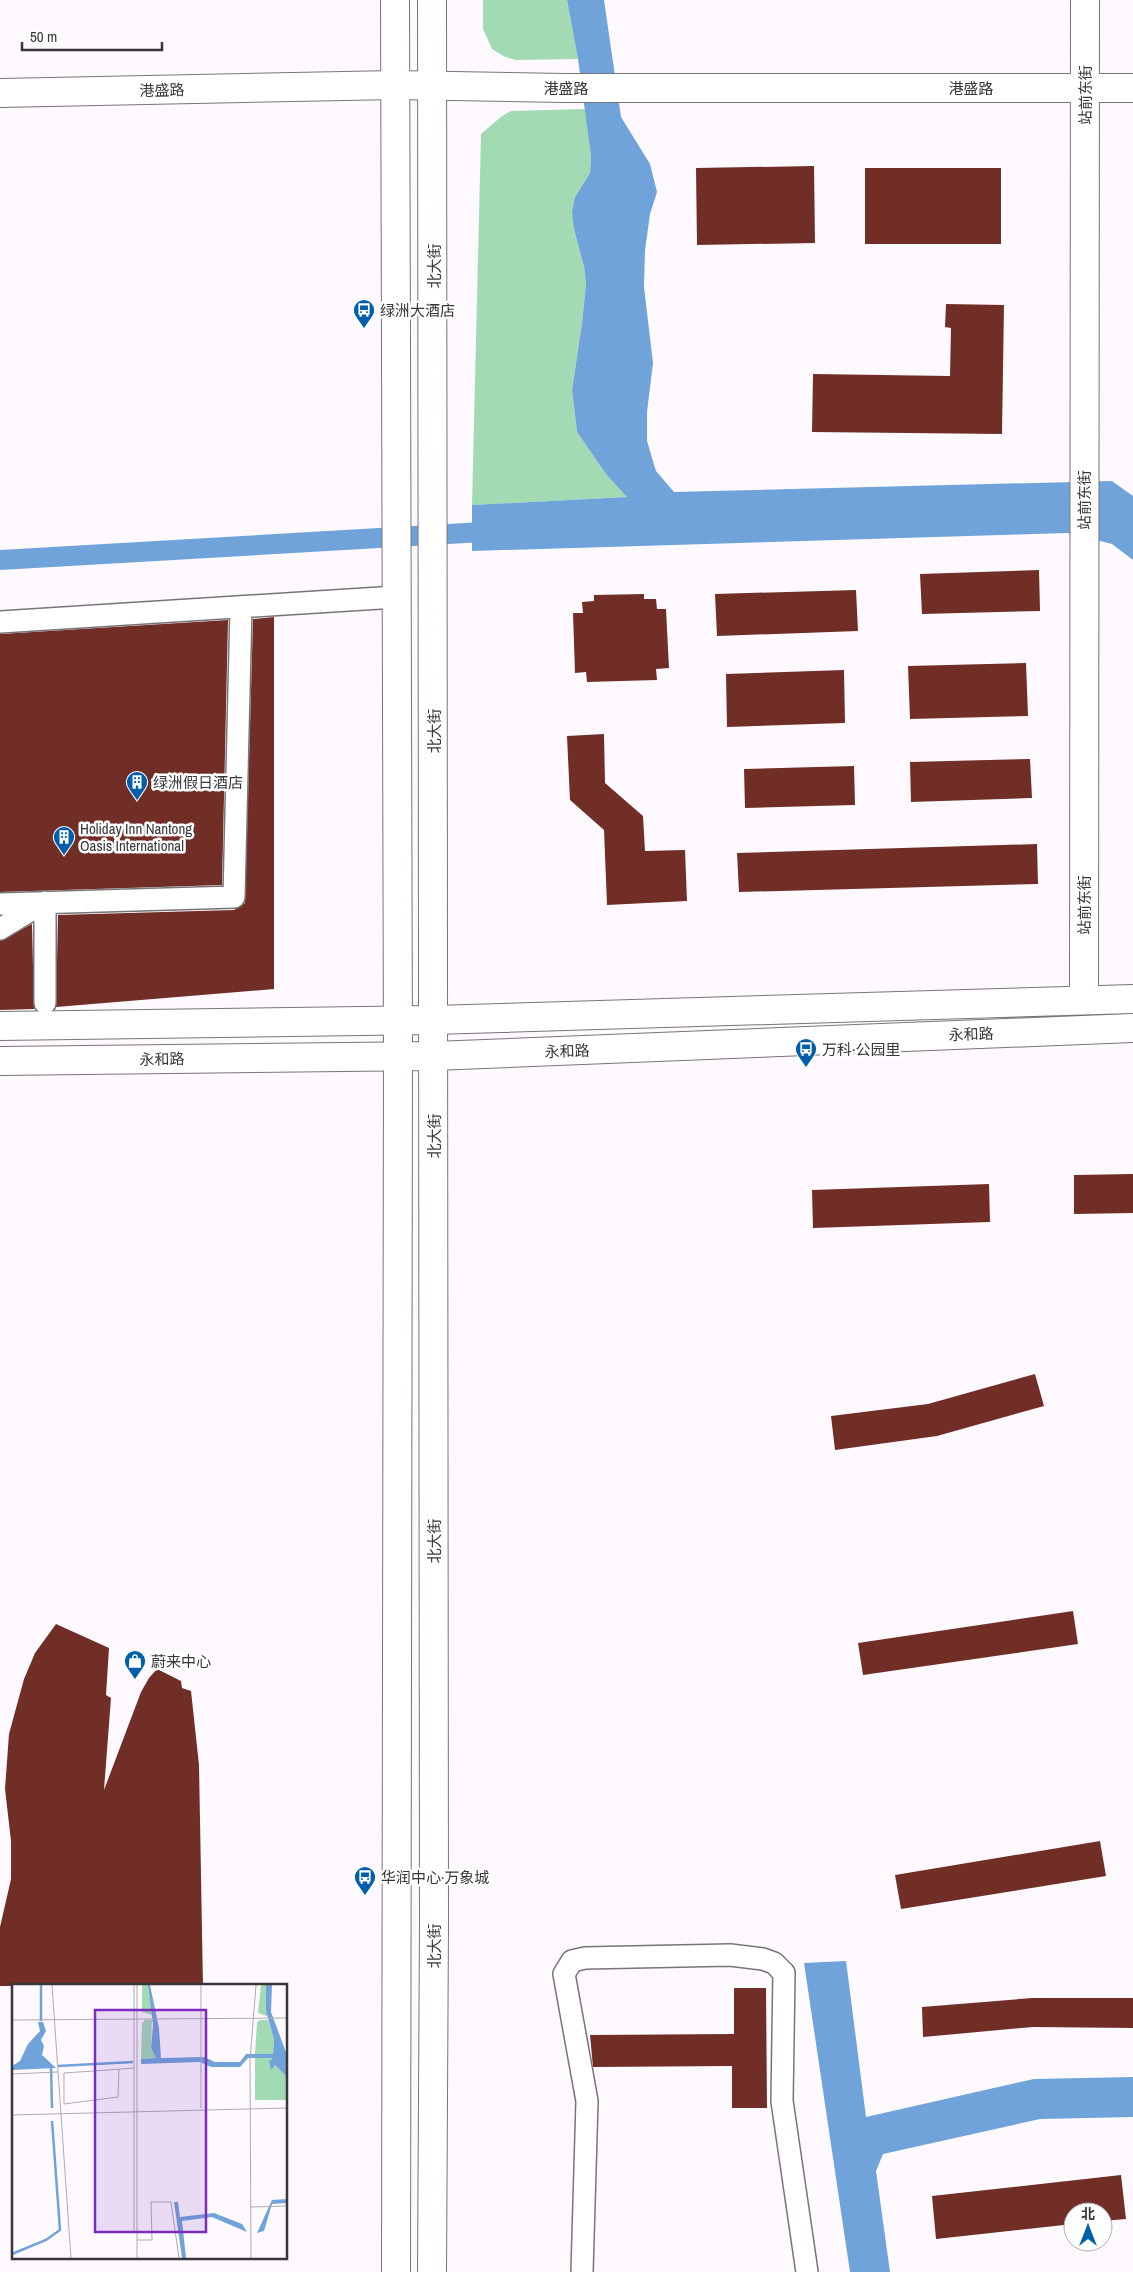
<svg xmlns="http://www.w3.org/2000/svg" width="1133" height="2272" viewBox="0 0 1133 2272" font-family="'Archivo Narrow','Noto Sans SC',sans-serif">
  <rect width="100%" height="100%" fill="#fef9fe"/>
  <path fill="#a2dbb3" d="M 483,0 L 567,0 L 578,59 L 516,60 L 505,57 L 492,49 L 483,29 Z
    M 585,109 L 591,155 L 590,173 L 575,197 L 574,229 L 584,267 L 586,284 L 582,323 L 572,390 L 577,432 L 606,474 L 628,497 L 472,505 L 481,134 L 502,116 L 511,111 Z"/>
  <path fill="#6fa3d9" d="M 567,0 L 604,0 L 621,117 L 650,164 L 657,192 L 650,214 L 645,250 L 644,287 L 653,363 L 647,412 L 647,441 L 656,471 L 674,492 L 1112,481 L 1133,496 L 1133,560 L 1112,544 L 1068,533 L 472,551 L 472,505 L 627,497 L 606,474 L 577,432 L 572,390 L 582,323 L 586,284 L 584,267 L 574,229 L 572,212 L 575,197 L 590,173 L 591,156 L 578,59 Z
    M 846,1961 L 866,2117 L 1034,2079 L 1133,2077 L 1133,2117 L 1040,2119 L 883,2154 L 876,2171 L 890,2272 L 850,2272 L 804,1963 Z"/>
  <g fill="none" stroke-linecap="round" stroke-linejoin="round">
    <path stroke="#6fa3d9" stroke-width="20" d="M 0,560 L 500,531"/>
  </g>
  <path fill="#712e27" d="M 814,166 L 815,243 L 697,245 L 696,168 Z
    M 865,168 L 1001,168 L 1001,244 L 865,244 Z
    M 946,304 L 1004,305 L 1002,434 L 812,432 L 813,374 L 950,376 L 951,328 L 945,327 Z
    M 1039,570 L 1040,611 L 922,614 L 920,574 Z
    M 856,590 L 858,631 L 717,636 L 715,594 Z
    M 644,594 L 644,599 L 656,599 L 657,609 L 666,609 L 669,668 L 656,669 L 657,680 L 587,682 L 586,672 L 575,673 L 573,613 L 583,613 L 582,602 L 594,601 L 594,595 Z
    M 274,617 L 274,989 L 56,1007 L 58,915 L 234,910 L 245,903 L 253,619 Z
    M 228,620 L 222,885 L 0,892 L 0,634 Z
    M 1026,663 L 1028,716 L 910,719 L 908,666 Z
    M 844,670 L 845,723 L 727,727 L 726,674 Z
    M 604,734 L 605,783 L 643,816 L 645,851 L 685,850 L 687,901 L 607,905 L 604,830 L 570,800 L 567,736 Z
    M 1030,759 L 1032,798 L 911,802 L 910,762 Z
    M 854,766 L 855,805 L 745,808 L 744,769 Z
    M 1037,844 L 1038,884 L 739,892 L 737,853 Z
    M 32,924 L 34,1009 L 0,1010 L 0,941 Z
    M 1133,1174 L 1133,1213 L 1074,1214 L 1074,1175 Z
    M 989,1184 L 990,1222 L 813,1228 L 812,1190 Z
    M 1035,1374 L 1044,1406 L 937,1436 L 835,1450 L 831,1416 L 928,1404 Z
    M 1073,1611 L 1078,1644 L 863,1675 L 858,1643 Z
    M 56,1624 L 109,1648 L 106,1695 L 111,1698 L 104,1790 L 141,1692 L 149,1678 L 157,1669 L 181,1681 L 182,1688 L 191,1691 L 199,1765 L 203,1986 L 0,1986 L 0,1927 L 11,1879 L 11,1841 L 5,1789 L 9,1734 L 24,1679 L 35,1653 Z
    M 1100,1841 L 1106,1876 L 901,1909 L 895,1875 Z
    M 734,1988 L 766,1988 L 767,2108 L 732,2108 L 732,2066 L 593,2067 L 590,2035 L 734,2034 Z
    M 1032,1998 L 1133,1998 L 1133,2028 L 1033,2027 L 923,2037 L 922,2007 Z
    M 1121,2175 L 1126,2219 L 1103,2221 L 1103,2212 L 1073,2212 L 1073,2224 L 936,2239 L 932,2196 Z"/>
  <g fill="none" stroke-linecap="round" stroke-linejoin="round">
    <g stroke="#787478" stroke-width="24">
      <path id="minor" d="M 0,622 L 396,597
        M 45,902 L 45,1003
        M 0,904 L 234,897 L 241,607
        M 0,929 L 43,903
        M 582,2272 L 587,2101 L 564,1974 L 572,1961 L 585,1958 L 730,1955 L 763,1959 L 774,1963 L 784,1973 L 782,2101 L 807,2272"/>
    </g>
    <g stroke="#787478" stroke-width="30">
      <path id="tertiary" d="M 0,93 L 395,85 L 564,88 L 1133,88
        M 1084,1000 L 1085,0"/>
    </g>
    <g stroke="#787478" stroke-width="30">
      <path id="secondary" d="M 0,1026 L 433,1020 L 1133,999
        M 0,1061 L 434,1056 L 1133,1028"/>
    </g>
    <g stroke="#787478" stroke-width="30">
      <path id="primary" d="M 395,0 L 398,1055 L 396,2272
        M 432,2272 L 434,1923 L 432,0"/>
    </g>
    <use href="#minor" stroke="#fff" stroke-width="21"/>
    <use href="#tertiary" stroke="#fff" stroke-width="28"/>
    <use href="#secondary" stroke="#fff" stroke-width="28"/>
    <use href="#primary" stroke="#fff" stroke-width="28"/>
  </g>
  <defs>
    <g id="bus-pin" transform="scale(1.125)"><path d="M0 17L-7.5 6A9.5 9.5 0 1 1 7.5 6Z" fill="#005eab" stroke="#fff"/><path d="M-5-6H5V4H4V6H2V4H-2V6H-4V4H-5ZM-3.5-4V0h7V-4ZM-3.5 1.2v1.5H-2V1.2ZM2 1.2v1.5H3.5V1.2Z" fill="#fff"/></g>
    <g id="building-pin" transform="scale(1.125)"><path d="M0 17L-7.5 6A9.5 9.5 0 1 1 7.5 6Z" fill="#005eab" stroke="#fff"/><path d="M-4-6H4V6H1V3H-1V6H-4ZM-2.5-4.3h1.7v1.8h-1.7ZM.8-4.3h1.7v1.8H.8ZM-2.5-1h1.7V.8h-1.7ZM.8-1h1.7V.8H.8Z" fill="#fff"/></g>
    <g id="shop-pin" transform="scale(1.125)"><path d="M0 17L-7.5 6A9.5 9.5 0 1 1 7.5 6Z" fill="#005eab" stroke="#fff"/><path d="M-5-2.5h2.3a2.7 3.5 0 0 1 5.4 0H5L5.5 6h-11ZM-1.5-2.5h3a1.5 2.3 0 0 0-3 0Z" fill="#fff"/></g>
  </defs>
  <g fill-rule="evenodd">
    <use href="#bus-pin" x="364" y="310"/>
    <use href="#building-pin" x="137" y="782"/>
    <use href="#building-pin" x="64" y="837"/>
    <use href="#bus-pin" x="806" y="1049"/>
    <use href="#shop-pin" x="135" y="1661"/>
    <use href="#bus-pin" x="365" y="1877"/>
  </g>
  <g text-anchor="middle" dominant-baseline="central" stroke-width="5" stroke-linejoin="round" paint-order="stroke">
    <g font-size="15" fill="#383638" stroke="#fff">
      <text x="566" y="88">港盛路</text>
      <text x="971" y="88">港盛路</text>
      <text transform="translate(162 90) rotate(-1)">港盛路</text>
      <text transform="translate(1085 95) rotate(-90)">站前东街</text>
      <text transform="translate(434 266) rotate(-90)">北大街</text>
      <text transform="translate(1084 500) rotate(-90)">站前东街</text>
      <text transform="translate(434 731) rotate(-90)">北大街</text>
      <text transform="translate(1084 905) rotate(-90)">站前东街</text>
      <text transform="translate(971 1034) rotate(-2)">永和路</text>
      <text transform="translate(567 1051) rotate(-2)">永和路</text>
      <text transform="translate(162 1059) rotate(-1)">永和路</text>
      <text transform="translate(434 1136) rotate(-90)">北大街</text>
      <text transform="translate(434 1541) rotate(-90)">北大街</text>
      <text transform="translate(434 1946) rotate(-90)">北大街</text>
    </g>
    <g font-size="15" fill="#383638" stroke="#fff" text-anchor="start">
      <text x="380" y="310">绿洲大酒店</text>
      <text x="153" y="782">绿洲假日酒店</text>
      <text x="80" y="828">Holiday Inn Nantong<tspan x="80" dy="17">Oasis International</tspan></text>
      <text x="822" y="1049">万科·公园里</text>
      <text x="151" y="1661">蔚来中心</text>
      <text x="381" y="1877">华润中心·万象城</text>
    </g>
  </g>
  <g transform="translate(12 1984)">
    <rect width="275" height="275" fill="#fef9fe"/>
    <path d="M 130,1 L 136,1 L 140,31 L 130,28 ZM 249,1 L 254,1 L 255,32 L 246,29 ZM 133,36 L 140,36 L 139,64 L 144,74 L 129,75 L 130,39 ZM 248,36 L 256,36 L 262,56 L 261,70 L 243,70 L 245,38 ZM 243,74 L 261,74 L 258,76 L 259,85 L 263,81 L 275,93 L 275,116 L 243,116 Z" fill="#a2dbb3"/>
    <path d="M 136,1 L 138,1 L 147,44 L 149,74 L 192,73 L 203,78 L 228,78 L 234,70 L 261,70 L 262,56 L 254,27 L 254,1 L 260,1 L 259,28 L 275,71 L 275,93 L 263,81 L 259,86 L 257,77 L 261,74 L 236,74 L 228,83 L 199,83 L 188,78 L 129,80 L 129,75 L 144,74 L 139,64 L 141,41 ZM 26,38 L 31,38 L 34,47 L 29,56 L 32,62 L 30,71 L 44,84 L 0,86 L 0,82 L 8,77 L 16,60 L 28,47 ZM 275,215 L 275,219 L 260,220 L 252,247 L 245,249 L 260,216 ZM 162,218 L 166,218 L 168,233 L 202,229 L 230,240 L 235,248 L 200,233 L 170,237 L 174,274 L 170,274 Z" fill="#6fa3d9"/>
    <path fill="none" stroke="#6fa3d9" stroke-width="2.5" d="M 29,1 L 29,37M 39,82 L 40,124M 46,82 L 121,78M 0,270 L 34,256 L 48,246 L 40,137"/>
    <path fill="none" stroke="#afabaf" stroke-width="1" d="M 40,1 L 59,274M 122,1 L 122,249M 125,1 L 125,274M 0,36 L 275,34M 107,85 L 106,113 L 52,120 L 52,89 L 110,85 L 122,84M 0,90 L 46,88M 189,124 L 189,1M 0,131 L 275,124M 238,223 L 275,222M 125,256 L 140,256 L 139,218 L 159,218 L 167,274M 239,274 L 238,76 L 244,1"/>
    <path fill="#7b2cbf" fill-opacity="0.15" stroke="#7b2cbf" stroke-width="2.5" d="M 83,26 L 194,26 L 194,248 L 83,248 Z"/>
    <rect width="275" height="275" fill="none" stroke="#383638" stroke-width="2.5"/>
  </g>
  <g transform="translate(1088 2227)"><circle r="24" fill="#ffffff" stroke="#afafaf"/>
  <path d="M0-4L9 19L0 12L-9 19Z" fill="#005eab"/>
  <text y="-8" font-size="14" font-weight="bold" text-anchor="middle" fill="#383638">北</text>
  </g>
  <path d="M22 42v8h140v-8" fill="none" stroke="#383638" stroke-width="2.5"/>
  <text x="30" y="42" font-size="15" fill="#383638" stroke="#ffffff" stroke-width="4" paint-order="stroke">50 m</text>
</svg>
